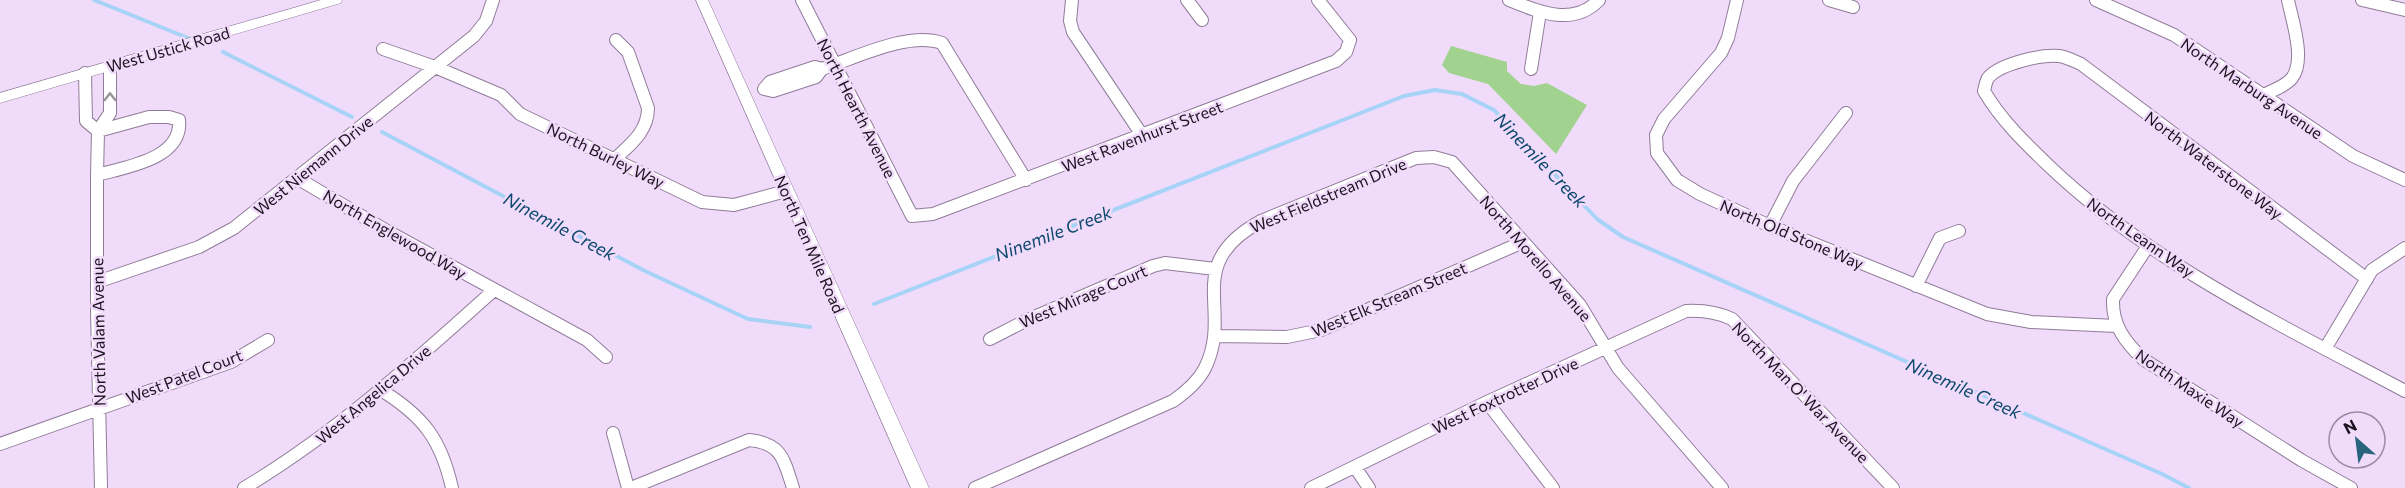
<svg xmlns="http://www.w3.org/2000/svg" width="2405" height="488" viewBox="0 0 2405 488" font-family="Commissioner,sans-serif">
  <rect width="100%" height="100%" fill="#f1dbfa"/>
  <path fill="#a1d28f" d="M 1451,46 L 1507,62 L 1507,71 L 1521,84 L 1534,86 L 1547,83 L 1587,105 L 1556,154 L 1488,84 L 1449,73 L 1442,65 Z"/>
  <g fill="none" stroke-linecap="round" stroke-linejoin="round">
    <path stroke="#a7d3f7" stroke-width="4" d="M 94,0 L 188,38
      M 223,52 L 352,117
      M 382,132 L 645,271 L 748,319 L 810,327
      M 874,304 L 1404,96 L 1435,90 L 1462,94 L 1494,110 L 1597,219 L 1623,237 L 2162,474 L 2189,488"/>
    <g stroke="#907c99" stroke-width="14">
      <path id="minor" d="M 802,0 L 912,216 L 933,214 L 1336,61 L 1346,52 L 1350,40 L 1318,0
        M 1072,0 L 1070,21 L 1073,32 L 1142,135
        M 1187,0 L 1202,20
        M 1509,0 C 1539,12 1573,27 1599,0
        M 1737,0 L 1728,38 L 1721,53 L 1664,119 L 1656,135 L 1657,153 L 1677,180 L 1700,194 L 1770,226 L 1987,314 L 2031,322 L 2116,326
        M 1829,0 L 1853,7
        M 2096,0 L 2174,35 L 2353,156 L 2405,180
        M 2362,0 L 2405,10
        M 383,49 L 435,67 L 501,95 L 520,114 L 702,202 L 734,205 L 786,191
        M 815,67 L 822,69 L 816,77 L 773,91 L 764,89 L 770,82 Z
        M 822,69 C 855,58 908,31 942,43 L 1026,180
        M 1531,69 L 1540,12
        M 85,73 L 86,121 L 98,131 L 110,113 L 110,66
        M 2264,95 C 2273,90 2286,86 2292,78 C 2306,60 2292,20 2288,0
        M 149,117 L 169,117 L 179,120 C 183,159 126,167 97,175 L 98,131 Z
        M 615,159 C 631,144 648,131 648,108 L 628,52 L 616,40
        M 97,175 L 97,310 L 101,488
        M 297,178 L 387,231 L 587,340 L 606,357
        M 1770,226 L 1793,181 L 1846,113
        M 2148,246 L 2113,299 C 2112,325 2125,342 2143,359 L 2301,460 L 2351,488
        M 2367,279 L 2081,64 C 2074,61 2067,57 2059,56 C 2042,54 1999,64 1988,78 C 1986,81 1985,87 1984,91 C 2001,120 2025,143 2049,166 C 2152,264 2281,325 2405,391
        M 97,282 L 199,247 L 234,228 L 474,36 L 486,21 L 493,0
        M 1916,286 L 1940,238 L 1959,231
        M 1214,336 L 1287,337 L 1321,330 L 1523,242
        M 990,339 L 1025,321 L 1153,266 L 1165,263 L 1215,269
        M 2325,349 L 2372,270 L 2405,248
        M 381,390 C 423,416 441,439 452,488
        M 1487,402 L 1553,488
        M 613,433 L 628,488
        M 0,444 L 231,362 L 268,340
        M 1355,467 L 1369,488
        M 244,488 C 336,433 414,362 494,290
        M 631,488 L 749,440 C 782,443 784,460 793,488
        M 975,488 L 1173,401 C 1186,392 1198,382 1205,368 C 1234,309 1181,265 1261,221 L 1416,158 L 1434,157 L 1452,162 L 1580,305 L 1618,368 L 1722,488
        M 1311,488 L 1487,402 L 1686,311 C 1703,310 1717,312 1732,319 L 1893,488"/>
    </g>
    <g stroke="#907c99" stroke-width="1">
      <path id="major" d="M 321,0 L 342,0 L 341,3 L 0,103 L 0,93 Z
        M 696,0 L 708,0 L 929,488 L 911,488 Z"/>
    </g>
    <use href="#minor" stroke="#fff" stroke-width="12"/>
    <use href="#major" fill="#fff" fill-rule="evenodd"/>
  </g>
  <defs><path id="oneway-chevron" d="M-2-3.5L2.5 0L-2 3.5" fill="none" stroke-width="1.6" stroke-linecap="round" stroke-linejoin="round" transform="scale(1.5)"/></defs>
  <use stroke="#98959a" href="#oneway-chevron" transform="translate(110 97) rotate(-90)"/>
  <g text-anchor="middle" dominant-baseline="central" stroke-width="5" stroke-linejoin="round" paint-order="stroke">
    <g font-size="16" fill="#1b131e" stroke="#f1dbfa">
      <text transform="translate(168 49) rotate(-16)">West Ustick Road</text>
      <text transform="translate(2252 88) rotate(34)">North Marburg Avenue</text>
      <text transform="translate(857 108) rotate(63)">North Hearth Avenue</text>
      <text transform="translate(1142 136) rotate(-21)">West Ravenhurst Street</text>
      <text transform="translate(606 155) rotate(26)">North Burley Way</text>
      <text transform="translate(313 165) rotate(-39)">West Niemann Drive</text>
      <text transform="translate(2214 165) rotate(37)">North Waterstone Way</text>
      <text transform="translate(1328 195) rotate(-23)">West Fieldstream Drive</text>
      <text transform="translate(395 234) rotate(30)">North Englewood Way</text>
      <text transform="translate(1792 234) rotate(23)">North Old Stone Way</text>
      <text transform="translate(2141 237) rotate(35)">North Leann Way</text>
      <text transform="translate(810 244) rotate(66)">North Ten Mile Road</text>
      <text transform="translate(1536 258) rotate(49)">North Morello Avenue</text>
      <text transform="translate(1083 296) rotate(-23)">West Mirage Court</text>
      <text transform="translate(1389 299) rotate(-23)">West Elk Stream Street</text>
      <text transform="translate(98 332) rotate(-91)">North Valam Avenue</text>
      <text transform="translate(184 376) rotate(-21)">West Patel Court</text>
      <text transform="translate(2190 388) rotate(34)">North Maxie Way</text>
      <text transform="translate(1801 392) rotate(46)">North Man O' War Avenue</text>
      <text transform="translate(373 394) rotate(-40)">West Angelica Drive</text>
      <text transform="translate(1505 395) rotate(-25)">West Foxtrotter Drive</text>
    </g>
    <g font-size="18" font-style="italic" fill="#0d486e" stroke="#f1dbfa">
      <text transform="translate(1541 160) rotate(46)">Ninemile Creek</text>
      <text transform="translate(560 226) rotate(28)">Ninemile Creek</text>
      <text transform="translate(1053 233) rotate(-21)">Ninemile Creek</text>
      <text transform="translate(1964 388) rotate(24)">Ninemile Creek</text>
    </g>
  </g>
  <g transform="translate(2357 440) rotate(332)"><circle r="28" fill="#f1dbfa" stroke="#9b8ba2" stroke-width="1.5"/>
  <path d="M0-4.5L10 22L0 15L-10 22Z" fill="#28647c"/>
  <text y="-9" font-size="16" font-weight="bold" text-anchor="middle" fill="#1b131e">N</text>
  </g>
</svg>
